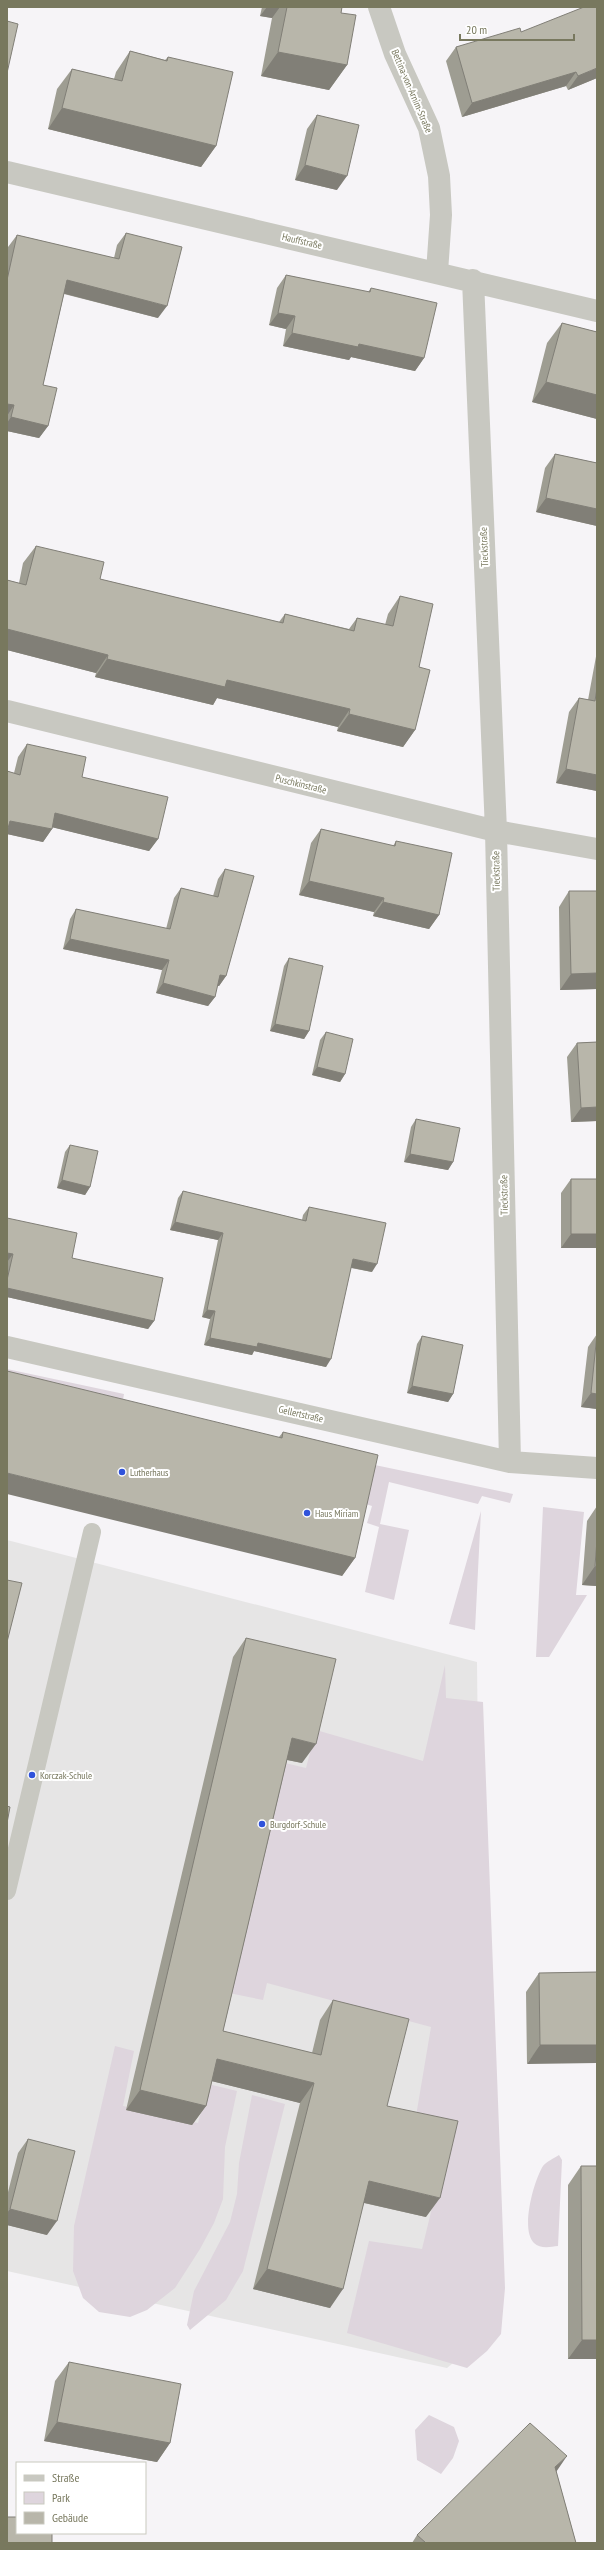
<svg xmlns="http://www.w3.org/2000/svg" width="604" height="2550" viewBox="0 0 604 2550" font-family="'PT Sans Narrow',sans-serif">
  <rect width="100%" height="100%" fill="#f6f4f7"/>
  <path fill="#e6e5e5" d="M 7,1540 L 477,1662 L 484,2313 L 465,2353 L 447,2368 L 7,2271 Z"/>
  <path fill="#ded5dd" d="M 7,1369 L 124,1394 L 121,1412 L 513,1494 L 510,1503 L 482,1496 L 478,1504 L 389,1482 L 380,1524 L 409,1530 L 394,1600 L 365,1592 L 379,1527 L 367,1523 L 372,1506 L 7,1395 Z
    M 543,1507 L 584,1512 L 576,1595 L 587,1595 L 549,1657 L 536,1657 Z
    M 481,1511 L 475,1630 L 449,1624 Z
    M 445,1665 L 446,1698 L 483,1702 L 505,2288 L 501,2334 L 487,2351 L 467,2368 L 347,2333 L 369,2241 L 422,2249 L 449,2138 L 414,2128 L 431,2027 L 267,1983 L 263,2000 L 229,1993 L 285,1763 L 306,1768 L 316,1730 L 423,1761 Z
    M 115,2046 L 134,2051 L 123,2106 L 198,2123 L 208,2084 L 237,2091 L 225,2147 L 223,2199 L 214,2223 L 200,2249 L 175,2288 L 147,2310 L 130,2317 L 99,2312 L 83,2298 L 73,2271 L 74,2226 Z
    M 252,2095 L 285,2104 L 243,2271 L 226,2300 L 190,2330 L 187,2325 L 194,2291 L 230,2222 L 237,2194 L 239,2163 Z
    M 559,2155 L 562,2160 L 558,2246 C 550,2247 540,2249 534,2243 C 520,2230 534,2180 543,2166 C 546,2162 554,2158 559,2155 Z
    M 429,2415 L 454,2427 L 459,2441 L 453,2458 L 441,2474 L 417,2460 L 415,2430 Z"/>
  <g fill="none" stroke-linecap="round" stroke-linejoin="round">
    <path stroke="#c8c8c1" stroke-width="18" d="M 7,1891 L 92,1532"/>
    <path stroke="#c8c8c1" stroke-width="22" d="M 379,7 L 395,54 L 429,128 L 439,176 L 441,215 L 437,272
      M 7,172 L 597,311
      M 473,280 L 496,831 L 510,1462
      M 7,711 L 496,831 L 597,849
      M 7,1347 L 510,1462 L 597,1468"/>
  </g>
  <path fill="#9e9d92" d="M 262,7 L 342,7 L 341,13 L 347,65 L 329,90 L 261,76 L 272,18 L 260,16 Z
    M 521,32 L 597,78 L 568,90 L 566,86 L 462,117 L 446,61 L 456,47 Z
    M 130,51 L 165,60 L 168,57 L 216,146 L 201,167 L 48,129 L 57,89 L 72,69 L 114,79 L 116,72 Z
    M 317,115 L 337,190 L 295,180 L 307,129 Z
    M 126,233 L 158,318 L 64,294 L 43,385 L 48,426 L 39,438 L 7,431 L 7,253 L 8,247 L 17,235 L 114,258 L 117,245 Z
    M 286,275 L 368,292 L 371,288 L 424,358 L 415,371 L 351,357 L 349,360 L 283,346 L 286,329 L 269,325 L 277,288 Z
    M 562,323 L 597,332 L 597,419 L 532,402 L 547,343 Z
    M 555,454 L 597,463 L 597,526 L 536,512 L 545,468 Z
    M 36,546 L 100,579 L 279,622 L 285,614 L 349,629 L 357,618 L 385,625 L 388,614 L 400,596 L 419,667 L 415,730 L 403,747 L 337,731 L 338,727 L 217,698 L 213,705 L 95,677 L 96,673 L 7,650 L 7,580 L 19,583 L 23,563 Z
    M 597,651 L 597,791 L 556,783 L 569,712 L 579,698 L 588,700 Z
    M 27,744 L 82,777 L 158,839 L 149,851 L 52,827 L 52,829 L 43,842 L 7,834 L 7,771 L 14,773 L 18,757 Z
    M 321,829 L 393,846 L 396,841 L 439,915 L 429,929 L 373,916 L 374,912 L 299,895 L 311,843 Z
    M 225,869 L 226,976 L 219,986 L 217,986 L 215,997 L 208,1006 L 156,993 L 162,970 L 63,949 L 70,919 L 76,909 L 166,929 L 174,898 L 181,888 L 213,896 L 218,879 Z
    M 569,891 L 597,891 L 597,989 L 560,990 L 559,907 Z
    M 289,958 L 309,1031 L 304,1039 L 270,1031 L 284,966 Z
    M 326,1032 L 345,1074 L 340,1082 L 312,1075 L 320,1040 Z
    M 597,1042 L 597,1121 L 571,1122 L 567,1057 L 577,1043 Z
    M 416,1119 L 453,1162 L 448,1170 L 404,1162 L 411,1127 Z
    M 70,1145 L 90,1187 L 85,1195 L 57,1188 L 65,1152 Z
    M 571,1179 L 597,1248 L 561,1248 L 561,1193 Z
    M 183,1191 L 302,1220 L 303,1215 L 309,1207 L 372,1272 L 351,1268 L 326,1367 L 254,1351 L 252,1355 L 204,1345 L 210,1319 L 202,1317 L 218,1240 L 170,1230 L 178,1198 Z
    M 7,1218 L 72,1258 L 154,1321 L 148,1329 L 7,1297 Z
    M 597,1334 L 597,1409 L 581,1407 L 588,1347 Z
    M 422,1336 L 453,1394 L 448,1402 L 407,1393 L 417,1344 Z
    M 283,1432 L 355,1558 L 342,1576 L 279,1437 Z
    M 597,1506 L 597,1586 L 582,1585 L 587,1521 Z
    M 246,1638 L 302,1763 L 287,1760 L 223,2031 L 312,2053 L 320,2020 L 333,2000 L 387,2106 L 426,2217 L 364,2203 L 330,2308 L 253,2289 L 300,2103 L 212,2081 L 206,2106 L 192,2125 L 126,2110 L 233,1657 Z
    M 597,1972 L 527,2064 L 526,1992 L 539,1973 Z
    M 28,2139 L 47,2235 L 7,2225 L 7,2196 L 18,2153 Z
    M 581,2166 L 597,2359 L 568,2359 L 568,2185 Z
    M 69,2362 L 170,2443 L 157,2462 L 44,2441 L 55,2381 Z
    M 556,2471 L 576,2543 L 412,2543 L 417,2535 Z"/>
  <path fill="#817f77" d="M 267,7 L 280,7 L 272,18 L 260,16 Z
    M 278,52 L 347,65 L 329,90 L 261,76 Z
    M 597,68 L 597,78 L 568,90 L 578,76 Z
    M 576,72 L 566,86 L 462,117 L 472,103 Z
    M 62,108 L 216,146 L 201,167 L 48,129 Z
    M 305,165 L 347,176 L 337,190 L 295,180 Z
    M 67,280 L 167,306 L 158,318 L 58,292 Z
    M 278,313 L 295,316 L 286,329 L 269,325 Z
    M 292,333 L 359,344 L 424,358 L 415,371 L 351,357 L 349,360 L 283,346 Z
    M 546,382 L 597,395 L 597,419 L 532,402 Z
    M 7,404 L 14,405 L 7,416 Z
    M 11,417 L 48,426 L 39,438 L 7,431 L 7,423 Z
    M 546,498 L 597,509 L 597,526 L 536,512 Z
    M 7,629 L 108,655 L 96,673 L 7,650 Z
    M 107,659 L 227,680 L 350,709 L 338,727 L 217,698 L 213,705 L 95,677 Z
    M 349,714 L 415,730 L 403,747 L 337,731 Z
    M 566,769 L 597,775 L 597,791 L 556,783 Z
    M 55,813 L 158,839 L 149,851 L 47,826 Z
    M 10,821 L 52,829 L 43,842 L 7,834 L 7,825 Z
    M 309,881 L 384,898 L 374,912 L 299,895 Z
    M 383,902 L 439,915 L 429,929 L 373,916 Z
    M 70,939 L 169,960 L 162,970 L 63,949 Z
    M 597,973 L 597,989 L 560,990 L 571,974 Z
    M 220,975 L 226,976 L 219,986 L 213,985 Z
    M 163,983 L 215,997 L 208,1006 L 156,993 Z
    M 275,1024 L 309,1031 L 304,1039 L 270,1031 Z
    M 317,1067 L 345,1074 L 340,1082 L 312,1075 Z
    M 597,1107 L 597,1121 L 571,1122 L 581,1108 Z
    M 410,1154 L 453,1162 L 448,1170 L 404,1162 Z
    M 62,1180 L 90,1187 L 85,1195 L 57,1188 Z
    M 175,1222 L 223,1233 L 218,1240 L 170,1230 Z
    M 571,1234 L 597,1234 L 597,1248 L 561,1248 Z
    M 7,1253 L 13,1254 L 7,1262 Z
    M 353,1259 L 377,1264 L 372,1272 L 348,1267 Z
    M 7,1288 L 154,1321 L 148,1329 L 7,1297 Z
    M 207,1310 L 215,1311 L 210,1319 L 202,1317 Z
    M 210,1338 L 258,1343 L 331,1359 L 326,1367 L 254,1351 L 252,1355 L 204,1345 Z
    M 412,1386 L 453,1394 L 448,1402 L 407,1393 Z
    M 591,1393 L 597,1394 L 597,1409 L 581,1407 Z
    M 7,1473 L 355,1558 L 342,1576 L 7,1494 Z
    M 595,1566 L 597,1567 L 597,1586 L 582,1585 Z
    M 292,1738 L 316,1744 L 302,1763 L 278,1758 Z
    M 540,2045 L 597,2045 L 597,2063 L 527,2064 Z
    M 217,2059 L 314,2083 L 300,2103 L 203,2079 Z
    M 140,2090 L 206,2106 L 192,2125 L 126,2110 Z
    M 369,2181 L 440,2198 L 426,2217 L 356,2201 Z
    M 10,2209 L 57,2221 L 47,2235 L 7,2225 L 7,2213 Z
    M 267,2269 L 343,2289 L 330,2308 L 253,2289 Z
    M 582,2340 L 597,2340 L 597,2359 L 568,2359 Z
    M 57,2422 L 170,2443 L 157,2462 L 44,2441 Z
    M 567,2456 L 552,2478 L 555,2467 Z"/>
  <path fill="#b8b6aa" stroke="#817f77" d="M 287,7 L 342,7 L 341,13 L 356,15 L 347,65 L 278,52 Z
    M 584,7 L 597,7 L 597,68 L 578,76 L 576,72 L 472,103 L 456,47 L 520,28 L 521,32 Z
    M 7,21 L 18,24 L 7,73 Z
    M 130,51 L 167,61 L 168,57 L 233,72 L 216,146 L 62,108 L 72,69 L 122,81 Z
    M 317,115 L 359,125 L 347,176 L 305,165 Z
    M 126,233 L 182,247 L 167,306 L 67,280 L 43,385 L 57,388 L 48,426 L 11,417 L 14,405 L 7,404 L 7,280 L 17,235 L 119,259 Z
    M 286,275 L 370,292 L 371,288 L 437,303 L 424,358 L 359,344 L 358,347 L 292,333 L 295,316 L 278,313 Z
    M 562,323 L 597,332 L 597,395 L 546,382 Z
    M 555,454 L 597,463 L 597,509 L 546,498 Z
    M 36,546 L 104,562 L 100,579 L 283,623 L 285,614 L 354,631 L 357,618 L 393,626 L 400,596 L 433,604 L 419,667 L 430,670 L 415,730 L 349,714 L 350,709 L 227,680 L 225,687 L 107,659 L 108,655 L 7,629 L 7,580 L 26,585 Z
    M 597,688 L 597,775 L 566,769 L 579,698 L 595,701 Z
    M 27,744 L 86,757 L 82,777 L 168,797 L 158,839 L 55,813 L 52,829 L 10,821 L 7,832 L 7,771 L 20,775 Z
    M 321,829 L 395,846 L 396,841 L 452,853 L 439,915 L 383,902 L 384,898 L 309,881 Z
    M 225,869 L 254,876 L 226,976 L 220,975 L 215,997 L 163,983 L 169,960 L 70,939 L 76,909 L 170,929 L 181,888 L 218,897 Z
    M 569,891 L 597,891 L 597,973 L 571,974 Z
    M 289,958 L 323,966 L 309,1031 L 275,1024 Z
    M 326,1032 L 353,1039 L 345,1074 L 317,1067 Z
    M 597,1042 L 597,1107 L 581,1108 L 577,1043 Z
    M 416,1119 L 460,1128 L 453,1162 L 410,1154 Z
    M 70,1145 L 98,1151 L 90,1187 L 62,1180 Z
    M 571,1179 L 597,1179 L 597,1234 L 571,1234 Z
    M 183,1191 L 306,1221 L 309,1207 L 386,1223 L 377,1264 L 353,1259 L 331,1359 L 258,1343 L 257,1347 L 210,1338 L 215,1311 L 207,1310 L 223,1233 L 175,1222 Z
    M 7,1218 L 77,1233 L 72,1258 L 163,1278 L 154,1321 L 7,1288 L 7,1280 L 13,1254 L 7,1253 Z
    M 597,1334 L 597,1394 L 591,1393 Z
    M 422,1336 L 463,1345 L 453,1394 L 412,1386 Z
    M 7,1371 L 282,1438 L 283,1432 L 378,1455 L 355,1558 L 7,1473 Z
    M 597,1540 L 597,1567 L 595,1566 Z
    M 7,1580 L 22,1583 L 7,1642 Z
    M 246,1638 L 336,1659 L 316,1744 L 292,1738 L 223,2031 L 321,2055 L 333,2000 L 409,2019 L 387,2106 L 458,2121 L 440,2198 L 369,2181 L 343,2289 L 267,2269 L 314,2083 L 217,2059 L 206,2106 L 140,2090 Z
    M 7,1806 L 10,1807 L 7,1823 Z
    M 597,1972 L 597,2045 L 540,2045 L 539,1973 Z
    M 28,2139 L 75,2151 L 57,2221 L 10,2209 Z
    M 581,2166 L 597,2166 L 597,2340 L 582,2340 Z
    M 69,2362 L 181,2384 L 170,2443 L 57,2422 Z
    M 530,2423 L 567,2456 L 555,2467 L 576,2543 L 426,2543 L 417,2535 Z
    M 7,2517 L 17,2517 L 17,2533 L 52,2533 L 52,2543 L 7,2543 Z"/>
  <g fill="#3053db" stroke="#fff" stroke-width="1.5">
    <circle cx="122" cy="1472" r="4"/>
    <circle cx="307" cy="1513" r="4"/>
    <circle cx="32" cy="1775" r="4"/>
    <circle cx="262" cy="1824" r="4"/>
  </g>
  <g text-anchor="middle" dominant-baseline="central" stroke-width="4" stroke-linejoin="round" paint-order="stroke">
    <g font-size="10" fill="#78785e" stroke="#fff">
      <text transform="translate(412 91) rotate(67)">Bettina-von-Arnim-Straße</text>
      <text transform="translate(302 241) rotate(13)">Hauffstraße</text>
      <text transform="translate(484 547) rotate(-92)">Tieckstraße</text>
      <text transform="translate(301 784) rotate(14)">Puschkinstraße</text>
      <text transform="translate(496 871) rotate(-91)">Tieckstraße</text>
      <text transform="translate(504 1195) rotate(-91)">Tieckstraße</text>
      <text transform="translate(301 1414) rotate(13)">Gellertstraße</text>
    </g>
    <g font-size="10" fill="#78785e" stroke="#fff" text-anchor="start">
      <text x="130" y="1472">Lutherhaus</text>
      <text x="315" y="1513">Haus Miriam</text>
      <text x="40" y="1775">Korczak-Schule</text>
      <text x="270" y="1824">Burgdorf-Schule</text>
    </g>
  </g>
  <rect width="604" height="2550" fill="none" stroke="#78785e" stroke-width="16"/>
  <rect x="16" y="2462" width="130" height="72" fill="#ffffff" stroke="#c9c9bf"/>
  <rect x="24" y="2475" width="20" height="6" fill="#c8c8c1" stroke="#c9c9bf"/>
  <text x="52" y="2482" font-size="12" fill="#78785e">Straße</text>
  <rect x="24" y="2492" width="20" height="12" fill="#ded5dd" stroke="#c9c9bf"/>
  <text x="52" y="2502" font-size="12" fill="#78785e">Park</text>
  <rect x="24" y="2512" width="20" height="12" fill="#b8b6aa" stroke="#c9c9bf"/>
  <text x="52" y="2522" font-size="12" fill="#78785e">Gebäude</text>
  <path d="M460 34v6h114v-6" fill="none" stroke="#78785e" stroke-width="2"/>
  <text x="466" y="34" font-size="12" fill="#78785e" stroke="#ffffff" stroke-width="3" paint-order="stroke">20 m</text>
</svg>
